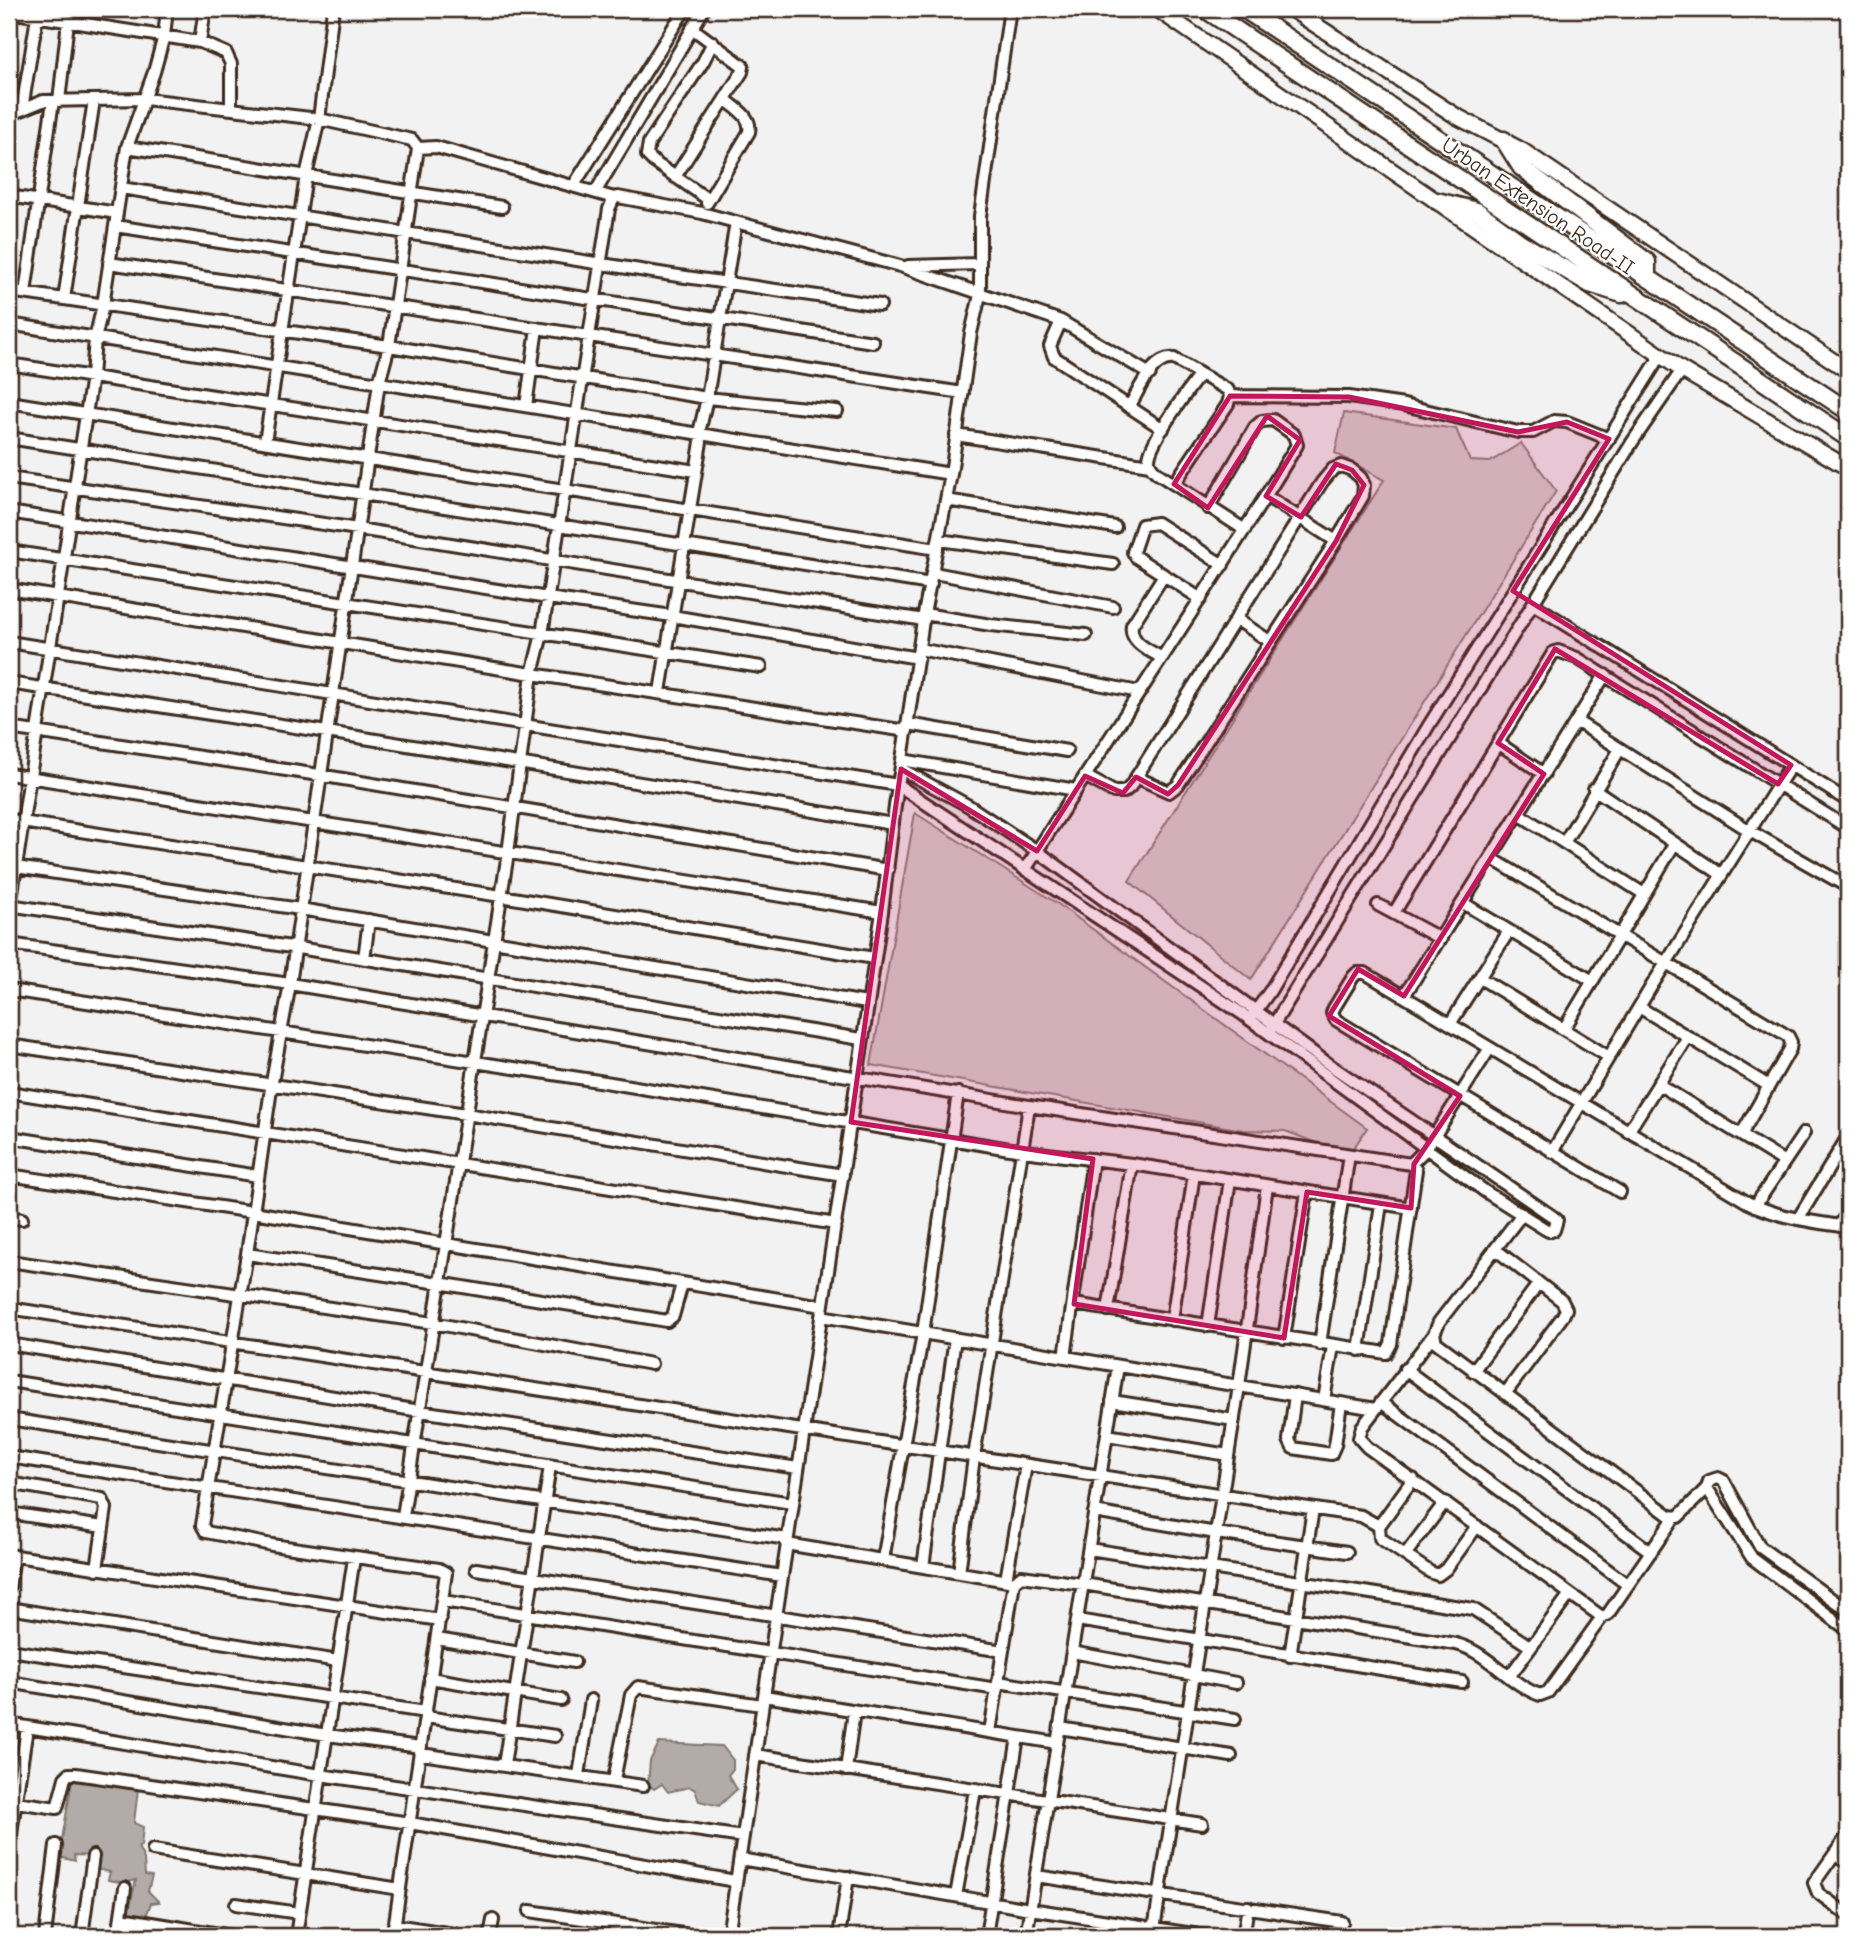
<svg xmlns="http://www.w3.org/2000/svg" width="1857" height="1945" viewBox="0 0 1857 1945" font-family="'Comic Neue',sans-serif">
  <rect width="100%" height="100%" fill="#f3f2f2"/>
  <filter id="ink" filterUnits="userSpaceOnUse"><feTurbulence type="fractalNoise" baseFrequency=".0143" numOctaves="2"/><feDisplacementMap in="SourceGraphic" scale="14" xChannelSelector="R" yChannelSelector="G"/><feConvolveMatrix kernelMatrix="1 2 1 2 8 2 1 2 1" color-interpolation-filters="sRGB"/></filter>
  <g filter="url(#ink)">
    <path fill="#d8d5d2" stroke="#8a8078" stroke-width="2" d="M 1344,413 L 1456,429 L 1470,461 L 1490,462 L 1521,443 L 1556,491 L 1251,980 L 1129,881 L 1384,480 L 1335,453 Z
      M 915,813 L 1058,904 L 1367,1128 L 1349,1155 L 1285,1131 L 1243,1130 L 871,1065 Z"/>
    <path fill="#b2aba7" stroke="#827770" stroke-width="2" d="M 659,1743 L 722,1746 L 733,1760 L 733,1769 L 728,1775 L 737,1789 L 719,1806 L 699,1801 L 695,1790 L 690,1787 L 668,1792 L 662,1784 L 654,1789 L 648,1784 L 650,1761 Z
      M 72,1781 L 138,1789 L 134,1823 L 143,1827 L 141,1846 L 138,1847 L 144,1859 L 145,1875 L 152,1876 L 148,1891 L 159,1902 L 151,1903 L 145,1919 L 128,1914 L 136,1880 L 126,1883 L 108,1880 L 110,1872 L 95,1869 L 93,1856 L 74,1855 L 75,1861 L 59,1857 Z"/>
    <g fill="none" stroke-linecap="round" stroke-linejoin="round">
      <g stroke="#3b2a1e" stroke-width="16">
        <path id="minor" d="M 1844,9 L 1848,19
          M 9,12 L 200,42 L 205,9
          M 200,42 L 226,53 L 231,64 L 231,108
          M 9,82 L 10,83
          M 59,101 L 68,21
          M 22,109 L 37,17
          M 9,115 L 43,101 L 145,99 L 319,119 L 412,140 L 418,148 L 389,346 L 379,383 L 290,984 L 272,1082 L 247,1254 L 202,1525 L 206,1532 L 272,1545 L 439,1569 L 446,1573 L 393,1936
          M 9,135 L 12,113
          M 127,147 L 502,207
          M 418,148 L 436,147 L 614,198
          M 675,177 L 742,72 L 743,66 L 692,28
          M 574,185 L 685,9
          M 121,188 L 672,275 L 880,305
          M 596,191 L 704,9
          M 9,196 L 117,213
          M 709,200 L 654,162 L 647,155 L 649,143 L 703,62 L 713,42
          M 707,203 L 749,132 C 752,116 736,109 725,99
          M 115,226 L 873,342
          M 109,263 L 963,393
          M 908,266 L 979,264
          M 9,291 L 389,346 L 707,398 L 837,411
          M 25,293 L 53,101
          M 64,299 L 94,100
          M 1061,321 L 1150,374
          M 9,324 L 951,474
          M 9,364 L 696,471
          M 1200,374 C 1188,391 1150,440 1149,459 C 1148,465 1153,469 1157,473 L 1245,530
          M 1230,396 L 1349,397 L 1404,405 L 1518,432 L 1533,432 L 1554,421 L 1567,422 L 1609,439
          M 9,402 L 937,549
          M 526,406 L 537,328
          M 1129,407 C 1139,391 1152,356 1174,359 L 1228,390 L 1230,396 L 1228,404 L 1174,484
          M 956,435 L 1150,465
          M 9,438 L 931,584
          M 265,442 L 306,176 L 319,119 L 333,9
          M 9,478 L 358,529 L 924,620
          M 1266,496 L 1336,541
          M 946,500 L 1115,527
          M 9,512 L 548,598 L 672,616 L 918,658
          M 939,540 L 1113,564
          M 9,551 L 761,667
          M 934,573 L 1113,607
          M 9,589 L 532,674 L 907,731
          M 1201,599 L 1136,557 L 1133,552 L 1142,525 L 1157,523 L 1223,565
          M 1533,604 L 1848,801
          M 924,614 L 991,625 L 1086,635
          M 1236,619 L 1271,642
          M 9,642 L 898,785 L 1241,1013 L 1486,1192 L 1545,1229 L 1549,1231 L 1554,1230 L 1557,1220 L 1552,1216 L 1330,1065 L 1037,851 L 969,806 L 901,769
          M 919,649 L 1139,692
          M 1162,658 C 1149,650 1129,643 1132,625 L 1164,575
          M 9,683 L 327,732 L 893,824
          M 660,692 L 701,442 L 699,433 L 707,398 L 736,222
          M 1576,721 L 1750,831 L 1848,887
          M 908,724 L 1067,751
          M 9,728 L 319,775 L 888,870
          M 1498,743 L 1544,774
          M 902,760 L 1076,790
          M 9,774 C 300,819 591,866 882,912
          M 1085,776 L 1114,792 L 1124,792 L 1130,787 L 1322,482 L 1333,469 L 1341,466 L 1352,470 L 1361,478 L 1364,485 L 1363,496 L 1336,541 L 1178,785 L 1169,792 L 1136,777
          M 1594,789 L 1722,875
          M 1519,814 L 1644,894
          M 9,820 L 501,896 L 874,958
          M 1564,843 L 1620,749
          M 1491,858 L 1788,1036 L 1791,1042 L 1790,1049 L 1741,1135
          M 9,866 L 300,909 L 867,1003
          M 1025,870 C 1115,727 1210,589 1297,445 L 1294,435 L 1273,420 L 1262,421 L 1255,427 L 1208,508
          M 1463,903 L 1591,980
          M 9,905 L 298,948 L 861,1039
          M 1378,905 L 1441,939
          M 9,912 L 92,376 L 95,339 L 103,305 L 127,147 L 154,72 L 164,36 L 167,9
          M 1394,913 L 1553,653 L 1558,651 L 1577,658 L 1848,828
          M 9,944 L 290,984 L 1029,1106 L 1411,1164 L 1416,1170 L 1391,1344 L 1386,1353 L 1074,1304
          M 364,959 L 369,920
          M 1480,978 L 1609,1057
          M 9,990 L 605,1082 L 1022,1151 L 1132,1164 L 1411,1208
          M 1404,996 L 1605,675
          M 1639,1007 L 1769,1086
          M 1253,1015 L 1270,991 L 1429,725 L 1661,355
          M 1450,1024 L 1509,931
          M 1271,1029 L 1633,441 L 1682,370
          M 1564,1029 L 1675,843
          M 9,1045 L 466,1114 L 843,1175
          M 1658,1084 L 1783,1161
          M 9,1092 L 836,1224
          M 1628,1132 L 1688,1037
          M 9,1137 L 258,1176
          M 1552,1152 L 1651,987 L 1791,765
          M 1411,1164 L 1426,1149 L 1490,1048
          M 9,1175 L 253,1212 L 822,1306
          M 1620,1192 L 1336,1020 L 1332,1013 L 1334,1008 L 1353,977 L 1357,973 L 1365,973 L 1747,1202 C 1779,1218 1813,1222 1848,1227
          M 1755,1206 L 1804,1133
          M 1522,1214 L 1439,1322 L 1434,1334 L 1436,1342 L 1670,1516 L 1678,1517 L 1707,1488
          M 9,1217 L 22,1219
          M 1798,1219 L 1847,1138
          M 1839,1226 L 1848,1212
          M 1495,1249 L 1562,1301 L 1566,1309 L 1563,1316 L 1505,1394
          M 247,1254 L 439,1283 L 667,1321 L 673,1316 L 682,1284
          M 9,1261 L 433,1323 L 651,1364
          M 9,1308 L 1361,1516 L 1379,1526
          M 1108,1310 L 1132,1164
          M 821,1316 L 1376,1409
          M 1172,1320 L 1194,1174
          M 1208,1326 L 1230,1180
          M 1434,1334 L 1362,1427 L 1359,1438 L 1367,1447 L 1602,1617 L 1608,1614 L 1674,1518
          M 1284,1338 L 1307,1192
          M 9,1344 L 420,1411 L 798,1468
          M 1320,1344 L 1349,1155
          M 1359,1350 L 1381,1204
          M 1065,1357 L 1093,1159
          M 1405,1369 L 1651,1552
          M 1473,1371 L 1539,1283
          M 9,1381 L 792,1503
          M 1295,1395 L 1289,1440 L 1293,1448 L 1331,1454 L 1335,1445 L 1341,1403
          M 1324,1400 L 1333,1346
          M 1112,1401 L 1234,1420
          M 1381,1402 L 1628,1585
          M 9,1419 L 787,1539
          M 1107,1435 L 1228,1455
          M 9,1457 L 782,1576
          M 1413,1479 L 1379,1526 L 1380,1538 L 1430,1572 L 1438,1575 L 1446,1569 L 1477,1526
          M 9,1483 L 102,1499 L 106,1508 L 97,1569
          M 1094,1512 L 1216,1533 L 1347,1552
          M 9,1513 L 103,1527
          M 403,1516 L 508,853 L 532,674 L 542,634 L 609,209 L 614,198 L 618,197 L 702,213 L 900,266 L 1061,321 L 1050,346 L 1054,357 L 1163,429
          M 786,1544 L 1014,1582
          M 1089,1549 L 1473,1609 L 1531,1647
          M 9,1555 L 440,1620
          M 1405,1555 L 1445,1502
          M 883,1560 L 923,1333 L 958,1093
          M 923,1567 L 955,1338
          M 476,1569 L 1003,1651
          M 959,1573 L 974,1457 L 1029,1106
          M 1006,1580 L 1026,1465
          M 9,1587 L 14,1556
          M 443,1601 L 997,1689
          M 9,1608 L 338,1661
          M 1848,1611 L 1760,1547 L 1724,1481 L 1718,1478 L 1709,1481 L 1707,1488 L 1752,1558 L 1848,1630
          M 1077,1620 L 1462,1682
          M 437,1639 L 574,1662
          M 9,1650 L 426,1712
          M 1072,1652 L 1236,1683
          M 1290,1656 L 1313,1509
          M 1509,1677 L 1570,1594
          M 430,1678 L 561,1700
          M 9,1682 L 327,1735 L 421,1747
          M 998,1682 L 1235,1719
          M 764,1696 L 1057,1743
          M 426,1717 L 555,1736
          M 9,1724 L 320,1775 L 743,1837
          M 1060,1728 L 1231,1756
          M 990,1732 L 1014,1582 L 1021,1576 L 1083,1584 L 1456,1644 C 1488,1652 1509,1684 1540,1695 L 1548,1692 L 1602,1617
          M 421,1754 L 643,1786
          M 755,1755 L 1202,1824
          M 504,1765 L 550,1466
          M 846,1770 L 854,1711
          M 579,1775 L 591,1700
          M 614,1780 L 631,1695 L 638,1687 L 762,1705
          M 9,1801 L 57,1808 L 65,1778 L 69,1774 L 76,1774 L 410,1823 L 735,1881
          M 1848,1835 L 1814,1883 L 1818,1893 L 1848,1915
          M 9,1846 L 27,1728
          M 153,1850 L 400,1889
          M 1835,1853 L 1848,1863
          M 740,1859 L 1030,1909 L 1206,1936
          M 1036,1876 L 1342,1922
          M 956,1896 L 975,1790
          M 236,1904 L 299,1913
          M 530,1911 L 696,1936
          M 121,1918 L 232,1936
          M 394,1925 L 454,1934
          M 45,1936 L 56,1845
          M 82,1936 L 93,1856
          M 118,1936 L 125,1888
          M 296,1936 L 354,1558
          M 490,1936 L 493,1920
          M 728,1936 L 882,912 L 895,806 L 924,614 L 951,474 L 971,333 L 980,295 L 980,216 L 1010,9
          M 839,1936 L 848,1877
          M 986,1936 L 1018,1737
          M 1026,1936 L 1118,1366
          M 1153,1936 L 1239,1386 L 1267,1186
          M 1243,1936 L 1248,1907"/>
      </g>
      <g stroke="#3b2a1e" stroke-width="19">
        <path id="major" d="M 1157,9 L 1682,370 L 1848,468
          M 1291,9 L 1456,116 L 1523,151 L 1848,371"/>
      </g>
      <g stroke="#3b2a1e" stroke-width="21">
        <path id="highway" d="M 1205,9 L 1848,438
          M 1244,9 L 1848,411
          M 1504,140 L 1521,167 L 1647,262 L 1647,277
          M 1437,201 L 1477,211 L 1521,243 L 1590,284 L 1622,294"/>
      </g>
      <use href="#minor" stroke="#fff" stroke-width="10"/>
      <use href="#major" stroke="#fff" stroke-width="14"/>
      <use href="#highway" stroke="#fff" stroke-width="16"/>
    </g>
  </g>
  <path fill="#c2185b" fill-opacity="0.2" stroke="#c2185b" stroke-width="5" stroke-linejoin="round" d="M 1230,396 L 1349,397 L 1518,432 L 1567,422 L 1609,439 L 1513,591 L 1791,765 L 1778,784 L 1555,649 L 1498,743 L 1544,774 L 1404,996 L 1358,969 L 1329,1016 L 1460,1096 L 1414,1164 L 1411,1208 L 1307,1192 L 1284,1338 L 1074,1304 L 1093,1159 L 851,1122 L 901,769 L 1037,851 L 1085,776 L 1123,793 L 1136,777 L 1168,794 L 1178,785 L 1336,541 L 1364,485 L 1352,470 L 1336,464 L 1301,517 L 1266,496 L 1300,440 L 1267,416 L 1208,508 L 1174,484 Z"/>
  <g text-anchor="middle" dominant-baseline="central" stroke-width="5" stroke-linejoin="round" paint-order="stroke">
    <g font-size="21" fill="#3b2a1e" stroke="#fff">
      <text transform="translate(1538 206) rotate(34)">Urban Extension Road-II</text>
    </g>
  </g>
  <rect width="1857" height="1945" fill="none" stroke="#fff" stroke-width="35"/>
  <rect x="18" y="18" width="1822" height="1910" fill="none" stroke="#3b2a1e" stroke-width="2.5" filter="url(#ink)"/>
</svg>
